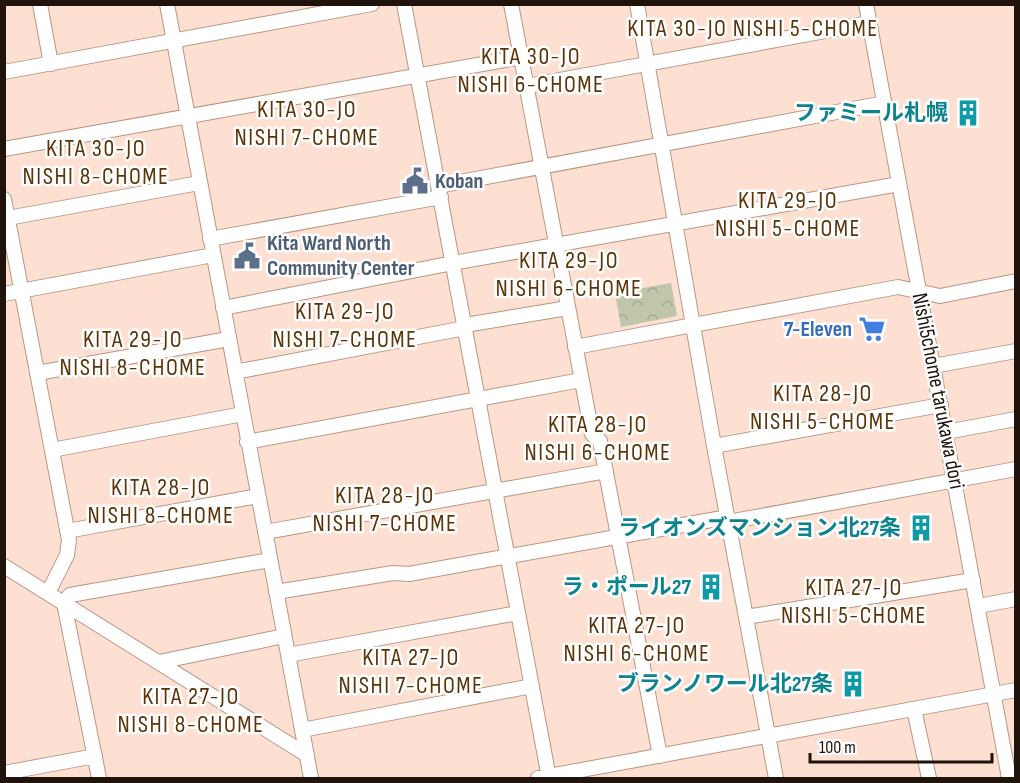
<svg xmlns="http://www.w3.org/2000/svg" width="1020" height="783" viewBox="0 0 1020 783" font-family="'Sofia Sans Condensed','Noto Sans JP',sans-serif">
  <defs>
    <pattern id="park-crowns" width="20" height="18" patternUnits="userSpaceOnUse" patternTransform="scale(1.5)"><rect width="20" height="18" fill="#c1c6ab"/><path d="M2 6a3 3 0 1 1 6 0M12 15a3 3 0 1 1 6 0" fill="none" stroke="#a5a992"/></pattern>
  </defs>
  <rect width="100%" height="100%" fill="#fee0d2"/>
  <path fill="url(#park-crowns)" d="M 671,283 L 677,316 L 621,327 L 615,293 Z"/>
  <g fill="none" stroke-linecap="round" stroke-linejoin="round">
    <g stroke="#b89685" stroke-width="16">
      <path id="minor" d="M 40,4 L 51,64
        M 167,4 L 311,778
        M 404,4 L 549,778
        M 511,4 L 592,434 L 600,441 L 660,756
        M 637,4 L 714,446 L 776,778
        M 866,4 L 1009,778
        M 4,72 L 372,4
        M 527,86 L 869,23
        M 4,149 L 522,57
        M 438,186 L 885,103
        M 4,199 L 69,540 L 67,555 L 48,593
        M 8,218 L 199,183
        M 210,239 L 441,197
        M 4,294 L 213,255
        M 223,308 L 453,263 L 899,184
        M 465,325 L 568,308
        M 575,347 L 898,287 L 940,296 L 1016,281
        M 933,366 L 1016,351
        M 235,372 L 465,328
        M 37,373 L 229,339
        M 946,432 L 1016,419
        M 247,442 L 581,380
        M 714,446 L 941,405
        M 52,450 L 243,414
        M 728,522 L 1016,469
        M 67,531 L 258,496
        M 265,532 L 606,471
        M 4,566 L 307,755
        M 276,592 L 393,573 L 409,574 L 728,517
        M 978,606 L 1016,599
        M 746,617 L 973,580
        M 288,655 L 518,613
        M 159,662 L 284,636
        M 914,709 L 929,778
        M 302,730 L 532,686
        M 4,773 L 95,756
        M 99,778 L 64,603 L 70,595 L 270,560
        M 538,778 L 1016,690"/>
    </g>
    <use href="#minor" stroke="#fff" stroke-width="14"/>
  </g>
  <defs>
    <g id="building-bare" transform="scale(2.07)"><path d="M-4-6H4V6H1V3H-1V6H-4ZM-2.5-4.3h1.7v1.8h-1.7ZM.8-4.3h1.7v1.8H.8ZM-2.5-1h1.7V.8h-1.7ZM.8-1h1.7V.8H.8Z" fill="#0f9aa8" stroke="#fff" stroke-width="2.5" paint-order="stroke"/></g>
    <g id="civic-bare" transform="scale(2.07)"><path d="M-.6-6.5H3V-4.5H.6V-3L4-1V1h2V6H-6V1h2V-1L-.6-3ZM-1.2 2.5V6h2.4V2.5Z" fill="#5c6f8a" stroke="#fff" stroke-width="2.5" paint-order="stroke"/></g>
    <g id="supermarket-bare" transform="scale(2.07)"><path d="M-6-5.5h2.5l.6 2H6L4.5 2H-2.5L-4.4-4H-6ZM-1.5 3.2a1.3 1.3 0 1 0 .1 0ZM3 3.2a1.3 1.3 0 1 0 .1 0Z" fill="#3f7fe0" stroke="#fff" stroke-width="2.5" paint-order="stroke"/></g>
  </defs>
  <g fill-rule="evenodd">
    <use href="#building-bare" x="968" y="113"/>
    <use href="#civic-bare" x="415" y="181"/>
    <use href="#civic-bare" x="247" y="256"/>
    <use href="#supermarket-bare" x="872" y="329"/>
    <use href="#building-bare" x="921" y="528"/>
    <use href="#building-bare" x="711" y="587"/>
    <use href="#building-bare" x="853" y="684"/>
  </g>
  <g text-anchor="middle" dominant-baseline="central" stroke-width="5" stroke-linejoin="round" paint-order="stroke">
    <g font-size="22" font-weight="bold" fill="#0d838f" stroke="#fff" text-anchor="end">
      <text x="948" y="113">ファミール札幌</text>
      <text x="901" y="528">ライオンズマンション北27条</text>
      <text x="691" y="587">ラ・ポール27</text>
      <text x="833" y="684">ブランノワール北27条</text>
    </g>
    <g font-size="22" font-weight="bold" fill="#4e5e75" stroke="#fff" text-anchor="start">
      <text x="435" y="181">Koban</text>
      <text x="267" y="243">Kita Ward North<tspan x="267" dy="25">Community Center</tspan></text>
    </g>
    <g font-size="22" font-weight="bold" fill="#366cbe" stroke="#fff" text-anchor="end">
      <text x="852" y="329">7-Eleven</text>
    </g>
    <g font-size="22" fill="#1f130c" stroke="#fff">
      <text transform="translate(938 391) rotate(79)">Nishi5chome tarukawa dori</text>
    </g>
    <g font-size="24" letter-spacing="1.5" fill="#5d3308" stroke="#fff">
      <text x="753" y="28">KITA 30-JO NISHI 5-CHOME</text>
      <text x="531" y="56">KITA 30-JO<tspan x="531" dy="28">NISHI 6-CHOME</tspan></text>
      <text x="307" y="109">KITA 30-JO<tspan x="307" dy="28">NISHI 7-CHOME</tspan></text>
      <text x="96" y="148">KITA 30-JO<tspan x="96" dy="28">NISHI 8-CHOME</tspan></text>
      <text x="788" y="200">KITA 29-JO<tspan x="788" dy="28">NISHI 5-CHOME</tspan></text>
      <text x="569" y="260">KITA 29-JO<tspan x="569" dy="28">NISHI 6-CHOME</tspan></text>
      <text x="345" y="311">KITA 29-JO<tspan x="345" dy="28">NISHI 7-CHOME</tspan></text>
      <text x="133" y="339">KITA 29-JO<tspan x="133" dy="28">NISHI 8-CHOME</tspan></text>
      <text x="823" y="393">KITA 28-JO<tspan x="823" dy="28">NISHI 5-CHOME</tspan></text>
      <text x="598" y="424">KITA 28-JO<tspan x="598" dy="28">NISHI 6-CHOME</tspan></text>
      <text x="161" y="487">KITA 28-JO<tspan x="161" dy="28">NISHI 8-CHOME</tspan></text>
      <text x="385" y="495">KITA 28-JO<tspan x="385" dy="28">NISHI 7-CHOME</tspan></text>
      <text x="854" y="587">KITA 27-JO<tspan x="854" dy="28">NISHI 5-CHOME</tspan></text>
      <text x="637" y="625">KITA 27-JO<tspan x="637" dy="28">NISHI 6-CHOME</tspan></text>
      <text x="411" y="657">KITA 27-JO<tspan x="411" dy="28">NISHI 7-CHOME</tspan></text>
      <text x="191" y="696">KITA 27-JO<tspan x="191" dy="28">NISHI 8-CHOME</tspan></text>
    </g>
  </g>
  <rect width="1020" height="783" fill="none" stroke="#1f130c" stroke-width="12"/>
  <path d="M810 753v9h182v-9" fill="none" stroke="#1f130c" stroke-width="3"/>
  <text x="819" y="753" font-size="18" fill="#1f130c" stroke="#ffffff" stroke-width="4.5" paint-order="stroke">100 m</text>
</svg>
